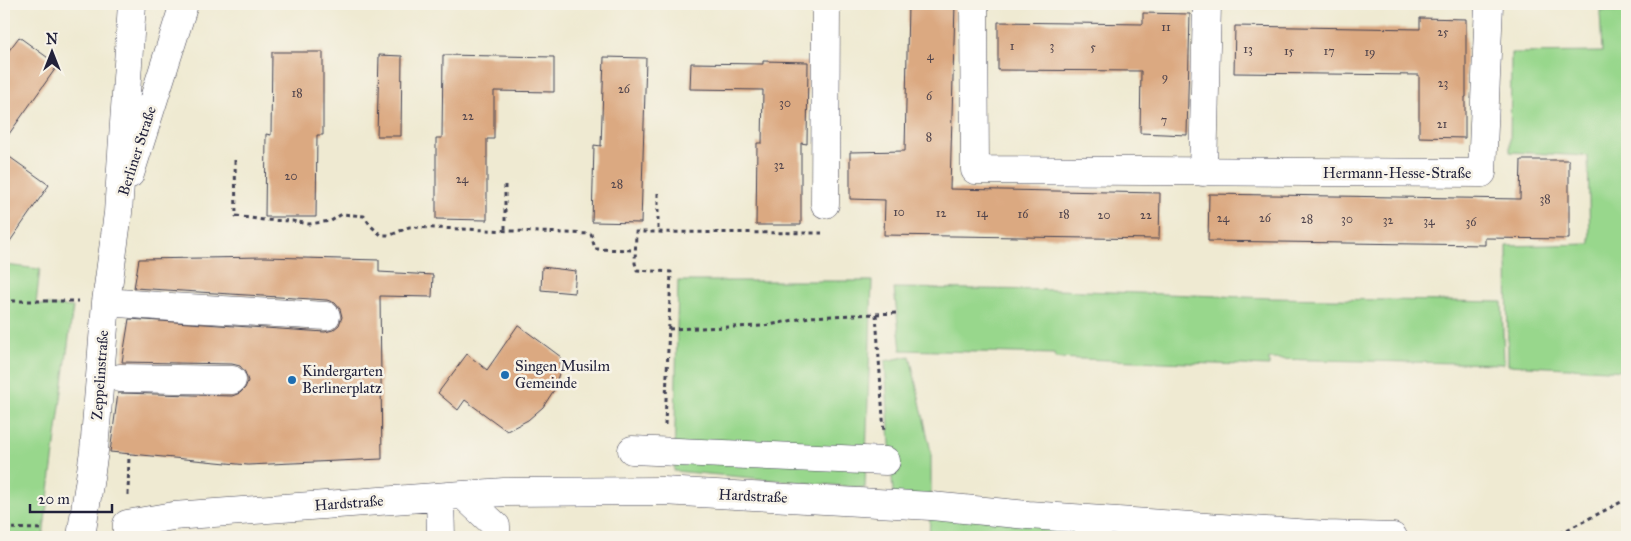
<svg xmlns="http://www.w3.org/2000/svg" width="1631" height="541" viewBox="0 0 1631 541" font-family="'IM FELL Great Primer',serif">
  <rect width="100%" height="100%" fill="#f7f3e8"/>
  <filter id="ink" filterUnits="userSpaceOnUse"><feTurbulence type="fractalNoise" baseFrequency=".02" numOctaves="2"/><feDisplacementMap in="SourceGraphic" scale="10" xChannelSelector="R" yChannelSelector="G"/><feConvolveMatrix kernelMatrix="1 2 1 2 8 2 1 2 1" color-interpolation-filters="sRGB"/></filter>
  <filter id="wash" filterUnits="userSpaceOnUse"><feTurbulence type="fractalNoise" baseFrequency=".0096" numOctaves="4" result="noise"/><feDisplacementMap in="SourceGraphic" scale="20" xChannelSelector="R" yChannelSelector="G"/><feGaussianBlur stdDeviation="1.12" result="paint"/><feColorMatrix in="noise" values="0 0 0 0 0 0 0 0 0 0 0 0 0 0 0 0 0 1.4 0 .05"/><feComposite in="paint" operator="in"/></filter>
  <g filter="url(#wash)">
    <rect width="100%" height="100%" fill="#efead2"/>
    <path fill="#98d78c" stroke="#5d7c64" d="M 1600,11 L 1627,11 L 1627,371 L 1508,365 L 1507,246 L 1590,244 L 1588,156 L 1510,152 L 1511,53 L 1602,52 Z
      M 4,265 L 40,269 L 36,304 L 73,307 L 43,536 L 4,534 Z
      M 678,281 L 872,281 L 865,488 L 674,471 Z
      M 894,288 L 1057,290 L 1271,298 L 1502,302 L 1504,364 L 1269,359 L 1269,366 L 1055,358 L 1054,354 L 901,350 Z
      M 910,356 L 931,452 L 931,497 L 893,494 L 885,361 Z
      M 930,516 L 1100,526 L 1100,537 L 929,537 Z"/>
    <g id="blocks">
      <path fill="#dba981" d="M 908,4 L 955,4 L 950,189 L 1160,193 L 1159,239 L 884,235 L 885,200 L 850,199 L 850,152 L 905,151 Z
        M 1143,13 L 1190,14 L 1187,135 L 1140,133 L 1141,71 L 998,70 L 998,22 L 1143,24 Z
        M 1420,18 L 1466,19 L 1466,97 L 1465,97 L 1465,138 L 1419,137 L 1419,75 L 1234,73 L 1235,26 L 1420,29 Z
        M 19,37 L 58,65 L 4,141 L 4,57 Z
        M 272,52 L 323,52 L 323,135 L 317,135 L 316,217 L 265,217 L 266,134 L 271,135 Z
        M 379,55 L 402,56 L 401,136 L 377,136 Z
        M 443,55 L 554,57 L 554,92 L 494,91 L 494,139 L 487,139 L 487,220 L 436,219 L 436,138 L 442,138 Z
        M 604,57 L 646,58 L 641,223 L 592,222 L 594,145 L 601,146 Z
        M 763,61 L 808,62 L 807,144 L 801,143 L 801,225 L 756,225 L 757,143 L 762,143 L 763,90 L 690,89 L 691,63 L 763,64 Z
        M 4,153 L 49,185 L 4,250 Z
        M 1521,160 L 1569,160 L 1569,239 L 1485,238 L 1485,245 L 1208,241 L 1209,194 L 1520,199 Z
        M 265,257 L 379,260 L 379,272 L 433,275 L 432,297 L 380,296 L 382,459 L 248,465 L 110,452 L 118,393 L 232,396 L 240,393 L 245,388 L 248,381 L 245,372 L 240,366 L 232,364 L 122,362 L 129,319 L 325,332 L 333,330 L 339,325 L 342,317 L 340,309 L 335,303 L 327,300 L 134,288 L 139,259 Z
        M 542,267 L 576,271 L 574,293 L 541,290 Z
        M 518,325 L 561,357 L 560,370 L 554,390 L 543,407 L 528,420 L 507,431 L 465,400 L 458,410 L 438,393 L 467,354 L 487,370 Z"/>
    </g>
  </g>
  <g filter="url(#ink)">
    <use href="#blocks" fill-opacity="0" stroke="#414052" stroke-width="1"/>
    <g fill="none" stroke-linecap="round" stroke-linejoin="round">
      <g stroke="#414052" stroke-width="29">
        <path id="minor" d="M 974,4 L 975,170 L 1482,173 L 1489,4
          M 1203,172 L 1207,4
          M 130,174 L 184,4
          M 825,204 L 826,4
          M 106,302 L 171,307 L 326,316
          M 120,378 L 232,380
          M 632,450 L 886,461
          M 463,495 L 496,526 L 496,537
          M 440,497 L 441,537
          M 81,537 L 94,451 L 106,302 L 118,213 L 132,4
          M 127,537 L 127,524 L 173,516 L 504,492 L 663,491 L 931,506 L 1028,515 L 1327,535 L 1393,537"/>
      </g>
      <path stroke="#414052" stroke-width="3" stroke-dasharray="4 4" stroke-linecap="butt" d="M 235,160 L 236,216 L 264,220 L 292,221 L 309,224 L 331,221 L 342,214 L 364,216 L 371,226 L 381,235 L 391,235 L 409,227 L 591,234 L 595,249 L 634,250
        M 505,185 L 505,230
        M 658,193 L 658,232
        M 4,301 L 78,301
        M 876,314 L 897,313
        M 669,329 L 764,326 L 809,317 L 876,314 L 884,433
        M 665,425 L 671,272 L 637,270 L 635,263 L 636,232 L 822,233
        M 128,495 L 129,454
        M 4,528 L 42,529
        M 1553,537 L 1627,499"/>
      <use href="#minor" stroke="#fff" stroke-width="28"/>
    </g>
  </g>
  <g fill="#1f6fb2" stroke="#f7f3e8" stroke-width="2">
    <circle cx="505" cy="375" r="5"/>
    <circle cx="292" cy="380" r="5"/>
  </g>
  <g text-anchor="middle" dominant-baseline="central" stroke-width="5" stroke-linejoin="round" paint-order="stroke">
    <g font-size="12" fill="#50444c">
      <text x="1166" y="27">11</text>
      <text x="1443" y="32">25</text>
      <text x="1012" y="46">1</text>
      <text x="1052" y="46">3</text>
      <text x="1093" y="47">5</text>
      <text x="1248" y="49">13</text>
      <text x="1289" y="51">15</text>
      <text x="1329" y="51">17</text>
      <text x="1370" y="52">19</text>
      <text x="930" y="56">4</text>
      <text x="1165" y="77">9</text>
      <text x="1443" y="83">23</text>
      <text x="624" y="89">26</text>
      <text x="297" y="93">18</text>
      <text x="929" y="96">6</text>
      <text x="785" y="103">30</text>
      <text x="468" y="116">22</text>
      <text x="1164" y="120">7</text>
      <text x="1442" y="124">21</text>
      <text x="929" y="137">8</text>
      <text x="779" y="165">32</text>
      <text x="291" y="176">20</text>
      <text x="462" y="179">24</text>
      <text x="617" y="184">28</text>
      <text x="1545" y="199">38</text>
      <text x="899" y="212">10</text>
      <text x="941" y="213">12</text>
      <text x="982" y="213">14</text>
      <text x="1023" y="214">16</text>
      <text x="1064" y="214">18</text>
      <text x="1104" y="215">20</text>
      <text x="1146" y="215">22</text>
      <text x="1223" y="218">24</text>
      <text x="1265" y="218">26</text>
      <text x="1307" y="219">28</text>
      <text x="1347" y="219">30</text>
      <text x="1388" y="220">32</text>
      <text x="1429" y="221">34</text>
      <text x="1471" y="222">36</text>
    </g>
    <g font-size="15" fill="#22223b" stroke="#f7f3e8">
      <text transform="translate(137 151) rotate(-72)">Berliner Straße</text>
      <text x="1397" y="173">Hermann-Hesse-Straße</text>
      <text transform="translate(100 375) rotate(-86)">Zeppelinstraße</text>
      <text transform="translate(753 496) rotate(3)">Hardstraße</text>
      <text transform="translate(349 503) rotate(-4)">Hardstraße</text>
    </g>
    <g font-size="15" fill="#22223b" stroke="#f7f3e8" text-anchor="start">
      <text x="515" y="366">Singen Musilm<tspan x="515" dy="17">Gemeinde</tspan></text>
      <text x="302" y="371">Kindergarten<tspan x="302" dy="17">Berlinerplatz</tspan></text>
    </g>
  </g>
  <rect width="1631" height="541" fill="none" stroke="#f7f3e8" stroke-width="20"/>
  <g transform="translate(52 52)" stroke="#f7f3e8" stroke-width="4" paint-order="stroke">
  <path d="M0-4L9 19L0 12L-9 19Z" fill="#22223b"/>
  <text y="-8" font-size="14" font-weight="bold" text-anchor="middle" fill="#22223b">N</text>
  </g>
  <path d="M30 504v8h82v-8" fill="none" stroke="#22223b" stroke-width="2.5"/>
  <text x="38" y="504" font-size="15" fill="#22223b" stroke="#f7f3e8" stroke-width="4" paint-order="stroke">20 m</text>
</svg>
